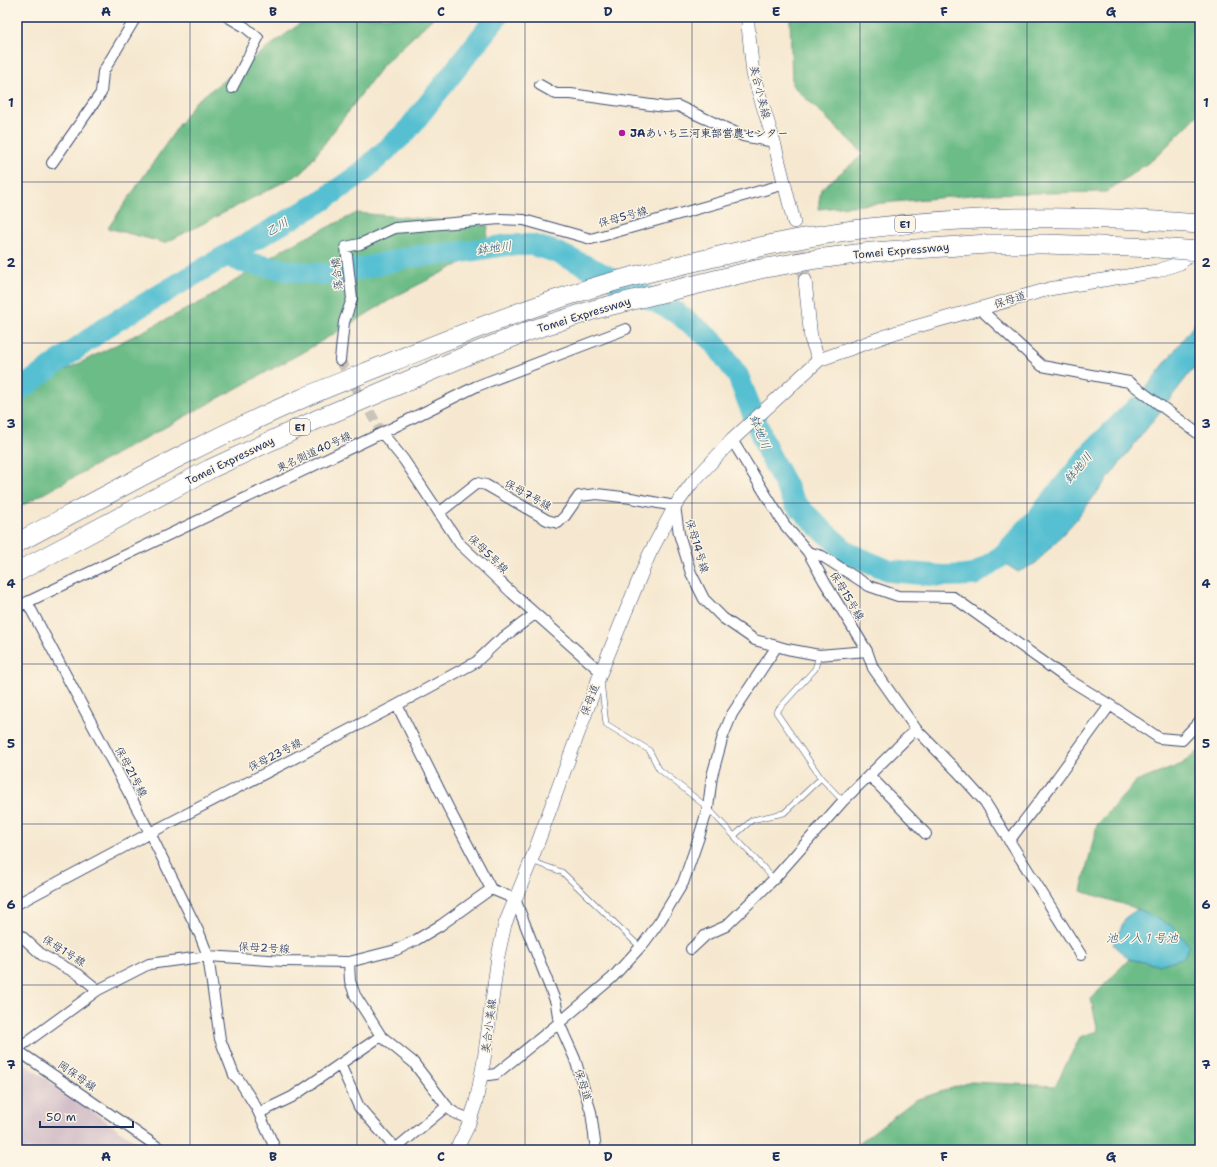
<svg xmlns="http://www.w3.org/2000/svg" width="1217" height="1167" viewBox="0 0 1217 1167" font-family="'Shantell Sans','Klee One',sans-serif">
  <rect width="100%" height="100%" fill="#fcf5e5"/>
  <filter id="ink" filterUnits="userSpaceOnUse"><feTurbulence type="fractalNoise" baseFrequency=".025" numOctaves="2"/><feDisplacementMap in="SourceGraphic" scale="8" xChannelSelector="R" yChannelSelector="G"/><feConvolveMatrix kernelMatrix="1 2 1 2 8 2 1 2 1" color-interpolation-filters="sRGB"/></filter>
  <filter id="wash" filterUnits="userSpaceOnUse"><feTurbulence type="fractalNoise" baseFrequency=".012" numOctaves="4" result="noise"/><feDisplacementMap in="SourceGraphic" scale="16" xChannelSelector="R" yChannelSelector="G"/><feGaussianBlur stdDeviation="0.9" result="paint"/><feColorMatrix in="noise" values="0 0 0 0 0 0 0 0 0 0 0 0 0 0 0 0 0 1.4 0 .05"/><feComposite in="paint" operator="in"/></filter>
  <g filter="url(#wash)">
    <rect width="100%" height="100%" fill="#f6e8d0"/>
    <path fill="#d2bdc7" d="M 17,1059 L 145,1148 L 148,1150 L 17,1150 Z"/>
    <path fill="#6cbc87" stroke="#447672" d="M 309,17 L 434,17 L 383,65 L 303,172 L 165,243 L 108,228 L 195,102 Z
      M 790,17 L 1200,17 L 1200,113 L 1155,158 L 1106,192 L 981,194 L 818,209 L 821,189 L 864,154 L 792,85 Z
      M 357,213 L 460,222 L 488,226 L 485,251 L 400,294 L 305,351 L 17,508 L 17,403 L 34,386 L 207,299 L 285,248 Z
      M 1200,750 L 1200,1150 L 850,1150 L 915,1100 L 971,1082 L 1055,1086 L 1080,1037 L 1098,1031 L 1091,999 L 1129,959 L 1158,965 L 1138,909 L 1081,891 L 1097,825 L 1136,782 L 1182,764 Z"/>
    <path fill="#57c0d2" stroke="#397898" d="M 1200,317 L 1200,360 L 1074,522 L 1036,563 L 1018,572 L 993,556 L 1059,502 Z
      M 1138,909 L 1172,926 L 1190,946 L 1183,958 L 1158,965 L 1129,959 L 1113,945 L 1126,917 Z"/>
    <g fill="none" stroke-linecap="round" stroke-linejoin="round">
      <path stroke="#57c0d2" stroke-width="22" d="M 227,255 L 242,262 L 297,272 L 335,275 L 409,257 L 463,252 L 507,245 L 532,245 L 553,251 L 595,270 L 677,313 L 714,342 L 738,376 L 768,452 L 795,503 L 819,527 L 848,553 L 890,571 L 942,576 L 974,575 L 1003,555 L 1038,517 L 1092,451 L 1136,408
        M 17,392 L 106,327 L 227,255 L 319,203 L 361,173 L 406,132 L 497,17"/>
    </g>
  </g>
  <g filter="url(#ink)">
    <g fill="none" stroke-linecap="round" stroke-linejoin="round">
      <path stroke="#cac3b9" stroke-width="10" stroke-dasharray="10 5" stroke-linecap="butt" d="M 340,360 L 382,433"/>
      <path stroke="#cac3b9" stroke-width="13" stroke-dasharray="13 6" stroke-linecap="butt" d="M 796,232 L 805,280"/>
      <g stroke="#3c4b6f" stroke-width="6">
        <path id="service" d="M 819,655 L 815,669 L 776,712 L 821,778 L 843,801
          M 601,681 L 606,724 L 649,750 L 659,769 L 708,808 L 774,879
          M 734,836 L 752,820 L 784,813 L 821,778
          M 531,861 L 562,872 L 640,947"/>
      </g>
      <g stroke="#3c4b6f" stroke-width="12">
        <path id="minor" d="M 228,17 L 245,27 L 258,38 L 232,88
          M 540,85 L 556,94 L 571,94 L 665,107 L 678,106 L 743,136 L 774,142
          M 52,163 L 101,93 L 103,72 L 136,17
          M 980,309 L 1042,366 L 1129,382 L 1200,435
          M 340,360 L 344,322 L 352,299 L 346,247 L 360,244 L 395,228 L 500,219 L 524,220 L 591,239 L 785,184
          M 382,433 L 404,460 L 460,544 L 512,593 L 601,672
          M 732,440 L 784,524 L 808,552 L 822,556 L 869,586 L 898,596 L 953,597 L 1066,678 L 1110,705 L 1159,738 L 1182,740 L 1200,721
          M 439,513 L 477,483 L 486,485 L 547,520 L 558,523 L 565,516 L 579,496 L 597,494 L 631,498 L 675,506 L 679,534 L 691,573 L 704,599 L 723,618 L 755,640 L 787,649 L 819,655 L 867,651 L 873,668 L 916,729 L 957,771 L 985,802 L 1081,955
          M 808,552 L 824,581 L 867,651
          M 27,602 L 150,833 L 200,935 L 208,956 L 220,1039 L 234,1075 L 239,1080 L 256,1107 L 276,1150
          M 17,607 L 382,433 L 477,386 L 626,329
          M 397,705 L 453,817 L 491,889
          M 869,775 L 926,834
          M 1009,841 L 1057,778 L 1110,705
          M 17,904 L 150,833 L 397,705 L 476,662 L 496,643 L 535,614
          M 17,932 L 42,955 L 78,974 L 98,990
          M 691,949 L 706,935 L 726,926 L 774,879 L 843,801 L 916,729
          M 381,1036 L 413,1062 L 449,1109 L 455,1113 L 470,1119
          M 17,1049 L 98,990 L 149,964 L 208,956 L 284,961 L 349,962 L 396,950 L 416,940 L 441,925 L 491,889 L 515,899 L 556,1003 L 559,1023 L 575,1059 L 591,1112 L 596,1150
          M 17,1050 L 162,1150
          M 340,1064 L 359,1107 L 397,1150
          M 481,1076 L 496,1074 L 559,1023 L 612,978 L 644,943 L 660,921 L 683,883 L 699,837 L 708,808 L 712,776 L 723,736 L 732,714 L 777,646
          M 259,1113 L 292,1097 L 381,1036 L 355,995 L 350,981 L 349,962
          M 394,1150 L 447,1106"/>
      </g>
      <g stroke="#3c4b6f" stroke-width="14">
        <path id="tertiary" d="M 748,17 L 748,25 L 753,74 L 774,142 L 794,222
          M 805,280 L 811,339 L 819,360
          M 456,1150 L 468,1126 L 476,1102 L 484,1060 L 498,956 L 505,924 L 531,861 L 601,672 L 649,555 L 675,506 L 692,483 L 732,440 L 819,360 L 897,332 L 1049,289 L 1157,271 L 1180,263 L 1198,248"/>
      </g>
      <g stroke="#3c4b6f" stroke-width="20">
        <path id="motorway" d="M 17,543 C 111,493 204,441 301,399 C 332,385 363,374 394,361 C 452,338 510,314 570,295 C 617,279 667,268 715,257 C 766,245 817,234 869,228 C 978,215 1090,215 1200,224
          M 17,572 L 210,469 L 316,420 L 468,355 L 529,331 L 596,309 L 760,269 L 817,259 L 872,252 L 988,244 L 1045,244 L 1157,248"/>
      </g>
      <use href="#service" stroke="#fff" stroke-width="5"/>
      <use href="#minor" stroke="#fff" stroke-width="10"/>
      <use href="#tertiary" stroke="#fff" stroke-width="13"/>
      <use href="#motorway" stroke="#fff" stroke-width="19"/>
      <g stroke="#3c4b6f" stroke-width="20" stroke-linecap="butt">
        <path id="motorway-bridge" d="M 1157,248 L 1200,251"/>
      </g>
      <use href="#motorway-bridge" stroke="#fff" stroke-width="19"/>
    </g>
  </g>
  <path fill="none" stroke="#1b2f5e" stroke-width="1" stroke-opacity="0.55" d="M 190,17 L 190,1150M 357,17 L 357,1150M 525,17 L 525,1150M 692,17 L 692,1150M 860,17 L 860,1150M 1027,17 L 1027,1150M 17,182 L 1200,182M 17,343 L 1200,343M 17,503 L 1200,503M 17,664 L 1200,664M 17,824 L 1200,824M 17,985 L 1200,985"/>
  <circle fill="#b5179e" stroke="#fcf5e5" stroke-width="1.5" cx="622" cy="133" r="4"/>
  <g text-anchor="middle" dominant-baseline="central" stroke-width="3" stroke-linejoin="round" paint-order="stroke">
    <g fill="#fcf5e5" stroke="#5e6a86" stroke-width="1">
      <rect x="895" y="216" width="20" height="16" rx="3"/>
      <rect x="290" y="419" width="20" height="16" rx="3"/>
    </g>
    <g font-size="10" font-weight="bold" fill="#1b2f5e">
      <text x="905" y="224">E1</text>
      <text x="300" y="427">E1</text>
    </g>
    <g font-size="11" fill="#1b2f5e" stroke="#fcf5e5">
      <text transform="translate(760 92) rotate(76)">美合小美線</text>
      <text transform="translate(623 217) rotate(-16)">保母5号線</text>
      <text transform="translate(901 251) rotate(-5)">Tomei Expressway</text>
      <text transform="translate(337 274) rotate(-96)">落合橋</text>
      <text transform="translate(1010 300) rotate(-17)">保母道</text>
      <text transform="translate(584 315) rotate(-17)">Tomei Expressway</text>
      <text transform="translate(314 452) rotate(-25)">東名側道40号線</text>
      <text transform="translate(230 461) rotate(-26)">Tomei Expressway</text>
      <text transform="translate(528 495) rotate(29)">保母7号線</text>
      <text transform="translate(697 546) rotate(73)">保母14号線</text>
      <text transform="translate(488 554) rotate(44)">保母5号線</text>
      <text transform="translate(847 596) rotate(59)">保母15号線</text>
      <text transform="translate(590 700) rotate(-69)">保母道</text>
      <text transform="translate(275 755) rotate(-27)">保母23号線</text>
      <text transform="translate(131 772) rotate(62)">保母21号線</text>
      <text transform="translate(264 948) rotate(3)">保母2号線</text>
      <text transform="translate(64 951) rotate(32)">保母1号線</text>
      <text transform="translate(489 1026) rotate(-83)">美合小美線</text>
      <text transform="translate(77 1076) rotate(35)">岡保母線</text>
      <text transform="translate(583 1085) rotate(73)">保母道</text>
    </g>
    <g font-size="11" font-weight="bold" fill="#1b2f5e" stroke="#fcf5e5" text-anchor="start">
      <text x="630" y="133">JAあいち三河東部営農センター</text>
    </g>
    <g font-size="12" font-style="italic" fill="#2d5a81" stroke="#fcf5e5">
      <text transform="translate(277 227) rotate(-30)">乙川</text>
      <text transform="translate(494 248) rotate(-8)">鉢地川</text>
      <text transform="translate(760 432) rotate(68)">鉢地川</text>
      <text transform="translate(1078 468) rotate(-50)">鉢地川</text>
      <text x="1142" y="938">池ノ入１号池</text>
    </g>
  </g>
  <rect width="1217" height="1167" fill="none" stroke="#fcf5e5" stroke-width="44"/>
  <path d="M40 1121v6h93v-6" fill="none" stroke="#1b2f5e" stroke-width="2"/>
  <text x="46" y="1121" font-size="12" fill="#1b2f5e" stroke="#fcf5e5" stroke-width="3" paint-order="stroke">50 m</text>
  <rect x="22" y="22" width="1173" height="1123" fill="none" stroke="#1b2f5e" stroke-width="1.5"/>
  <g font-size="13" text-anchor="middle" font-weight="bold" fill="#1b2f5e">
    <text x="106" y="16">A</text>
    <text x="273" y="16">B</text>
    <text x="441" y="16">C</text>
    <text x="608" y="16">D</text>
    <text x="776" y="16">E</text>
    <text x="944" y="16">F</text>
    <text x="1111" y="16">G</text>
    <text x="11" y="107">1</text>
    <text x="1206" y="107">1</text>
    <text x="11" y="267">2</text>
    <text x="1206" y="267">2</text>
    <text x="11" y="428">3</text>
    <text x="1206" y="428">3</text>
    <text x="11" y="588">4</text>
    <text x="1206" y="588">4</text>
    <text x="11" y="748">5</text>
    <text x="1206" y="748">5</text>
    <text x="11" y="909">6</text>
    <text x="1206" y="909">6</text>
    <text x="11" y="1069">7</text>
    <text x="1206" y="1069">7</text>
    <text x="106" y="1161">A</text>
    <text x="273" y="1161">B</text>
    <text x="441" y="1161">C</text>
    <text x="608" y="1161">D</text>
    <text x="776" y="1161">E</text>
    <text x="944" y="1161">F</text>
    <text x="1111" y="1161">G</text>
  </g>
</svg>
